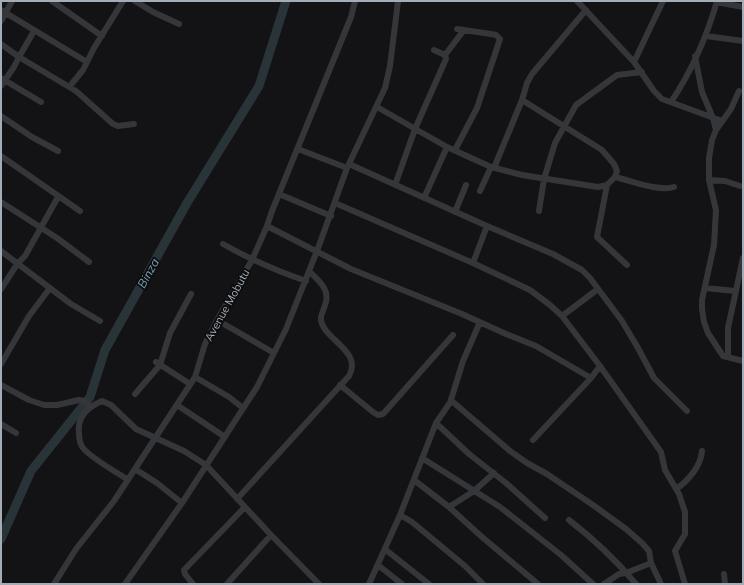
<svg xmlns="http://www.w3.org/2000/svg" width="744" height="585" viewBox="0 0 744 585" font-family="Mulish,sans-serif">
  <rect width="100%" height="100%" fill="#131315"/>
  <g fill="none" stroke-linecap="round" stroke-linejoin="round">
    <path stroke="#293439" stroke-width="9" d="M 1,539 L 31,471 L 90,397 L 105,350 L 187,203 L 259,86 L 286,1"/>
    <path stroke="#34363a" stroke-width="6" d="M 52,1 L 102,36
      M 135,1 L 153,12 L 179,24
      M 577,1 L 634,62 L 654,91 L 662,99 L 722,121
      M 716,2 L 743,7
      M 1,10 L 87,62
      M 1,21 L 12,1
      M 34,31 L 19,57 L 76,91 L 113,124 L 118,126 L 134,124
      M 706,36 L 743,41
      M 1,44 L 19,57 L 14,67 L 1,86
      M 434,50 L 445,55
      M 695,56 L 702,92 L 713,118 L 716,130
      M 634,62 L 663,1
      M 1,78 L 41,102
      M 70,86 L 83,70 L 94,48 L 123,1
      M 739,91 L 731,109 L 716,130 L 712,140 L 709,158 L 709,180 L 716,210 L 714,245 L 702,300 L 702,309 L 704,322 L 708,333 L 723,356 L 743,361
      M 671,102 C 691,72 707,36 717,1
      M 377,107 L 447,147 L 491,167 L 522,175 L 598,187 L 607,185 L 615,177 L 617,171 L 614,164 L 609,158 L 602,150 L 522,100
      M 1,116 L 32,137 L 58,151
      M 298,149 L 347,168
      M 455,150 L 477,108 L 500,39 L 496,35 L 491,34 L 457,29
      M 1,156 L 80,211
      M 349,164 L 487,226 L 553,254 L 582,270 L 590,278 L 622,321 L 638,348 L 654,378 L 687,411
      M 494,168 L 522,100 L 527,83 L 532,74 L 586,10
      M 615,177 C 632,181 659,192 674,187
      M 709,180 L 725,181 L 740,186
      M 395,185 L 415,129 L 446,59 L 445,55 L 464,30
      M 607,185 L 597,237 L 627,265
      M 480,191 L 491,167
      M 279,194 L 331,216
      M 424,198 L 447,147
      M 1,202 L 57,238 L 89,262
      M 335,203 L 473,263 L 530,290 L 550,305 L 562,316 L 600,366 L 661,452 L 665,470 L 679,494 L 685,512 L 685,534 L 675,551 L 685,584
      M 539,211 L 544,179 L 555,143 L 576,105 L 617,75 L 642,72
      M 455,212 L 466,185
      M 267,226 L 351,269 L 462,314 L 506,334 L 536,346 L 591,378 L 600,366
      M 223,244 C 251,260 274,270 306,281
      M 1,251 L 71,304 L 100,321
      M 473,263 L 487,226
      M 705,288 L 735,291
      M 1,289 L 18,263 L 25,256 L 58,197
      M 562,316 L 598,289
      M 217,320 L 274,353
      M 728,357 L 728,328 L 743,258
      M 156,362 L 190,384
      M 1,364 L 29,316 L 50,288
      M 195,377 L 229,397 L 243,408
      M 1,385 L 29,400 L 44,405 L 57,405 L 79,400 L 84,401 L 91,407
      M 340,385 L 373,412 L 378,415 L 383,414 L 453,335
      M 135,394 L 160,365 L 170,333 L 191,294
      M 450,403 L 463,361 L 480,322
      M 177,405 L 225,437
      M 436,423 L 469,454 L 506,483 L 545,518
      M 1,424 L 16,433
      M 533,440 L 591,378
      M 422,458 L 500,507 L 561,555 L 593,584
      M 135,469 L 157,483 L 182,503
      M 127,479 C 116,472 91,458 83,448 C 80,444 79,439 79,433 C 77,417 88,407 102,401 L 111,405 L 136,429 L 184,451 L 206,465 L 271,535 L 319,584
      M 414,480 L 449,507 L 482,537 L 538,584
      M 676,489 C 688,481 701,466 702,451
      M 237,499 L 349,376 C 363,351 324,340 321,320 C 320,315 324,310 325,305 C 331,290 319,281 309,271
      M 449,507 L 474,491 L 494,473
      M 400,515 L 412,522 L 465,566 L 483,584
      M 569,520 C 595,540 615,559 636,584
      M 386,550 L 429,584
      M 378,565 L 402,584
      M 724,574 L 725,584
      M 54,584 L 76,549 L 114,501 L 195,377 L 205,344 L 217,320 L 252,260 L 267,226 L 272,211 L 351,17 L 355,1
      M 125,584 L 182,503 L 257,387 L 286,329 L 317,251 L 347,168 L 385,88 L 390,66 L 398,1
      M 193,584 L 185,574 L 184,570 L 245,507
      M 227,584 L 271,535
      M 369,584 L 400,515 L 436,423 L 449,404 L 451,402 L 453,402 L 510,451 L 527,463 L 547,474 L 593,505 L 626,529 L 642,543 L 649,551 L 651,563 L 661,584
      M 604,584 L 619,574 L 626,573 L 651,563"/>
  </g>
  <g text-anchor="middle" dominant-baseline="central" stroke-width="4" stroke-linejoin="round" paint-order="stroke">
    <g font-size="11" fill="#a4acb6" stroke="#0e0e10">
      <text transform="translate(227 305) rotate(-61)">Avenue Mobutu</text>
    </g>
    <g font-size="12" font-style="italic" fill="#799fb3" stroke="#0e0e10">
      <text transform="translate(148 273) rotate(-61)">Binza</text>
    </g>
  </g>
  <rect width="744" height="585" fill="none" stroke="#a4acb6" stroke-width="4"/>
</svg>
